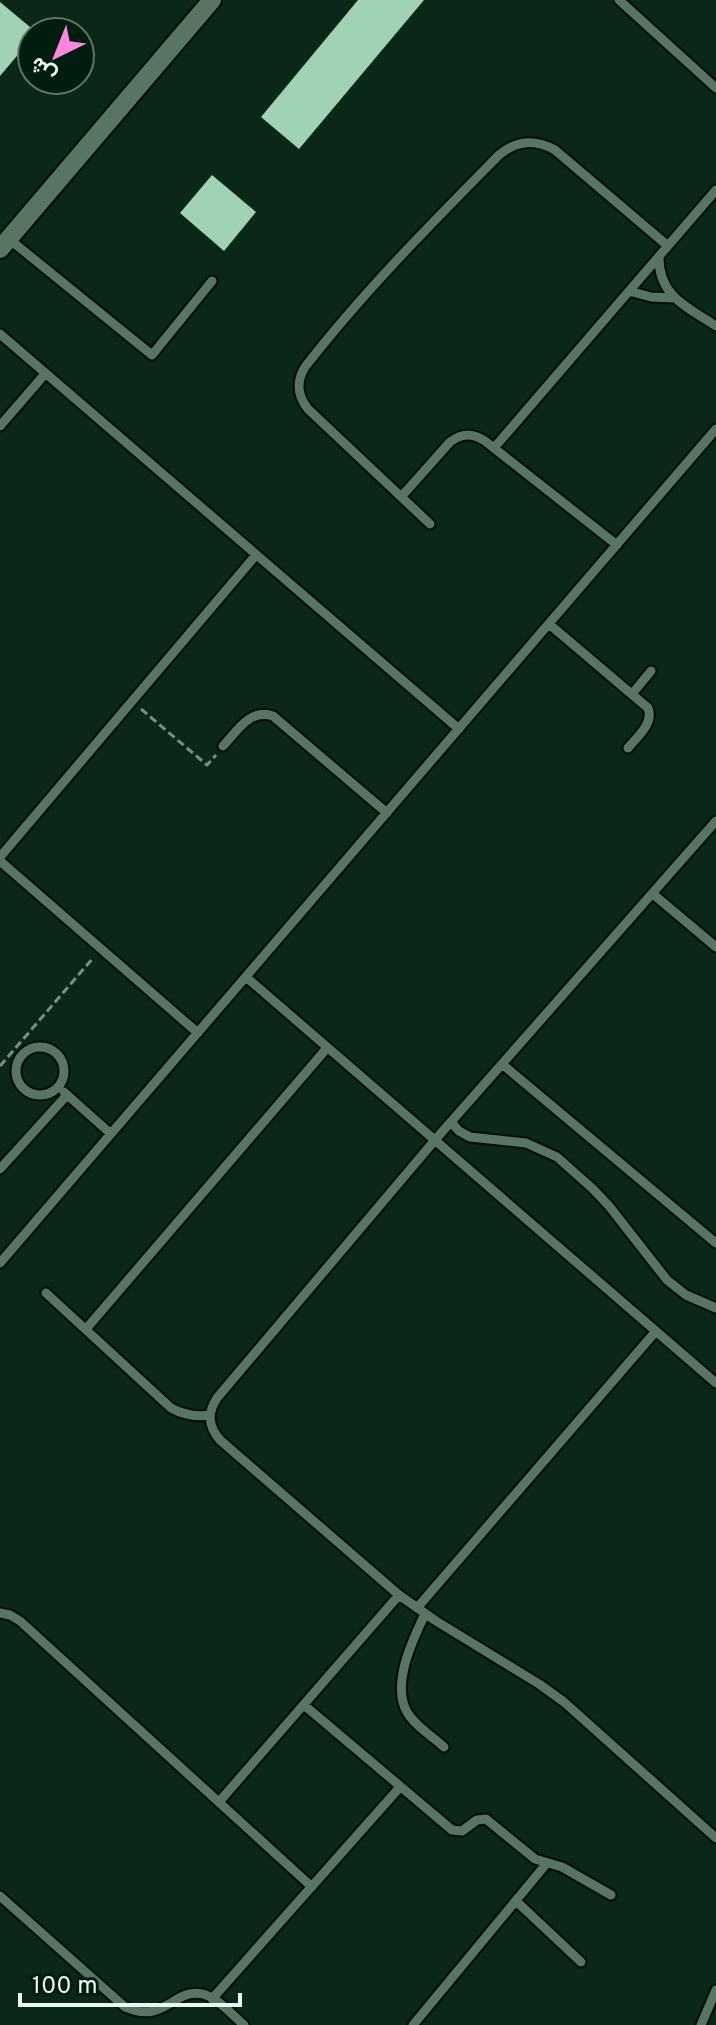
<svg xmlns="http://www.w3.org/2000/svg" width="716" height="2025" viewBox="0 0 716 2025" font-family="Overpass,Vazirmatn,sans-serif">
  <rect width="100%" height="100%" fill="#0b2718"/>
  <path fill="#a0d3b3" d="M 358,0 L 424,0 L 299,149 L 261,117 Z
    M 0,2 L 36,32 L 32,32 L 32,38 L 0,76 Z
    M 212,175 L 256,212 L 224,251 L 180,213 Z"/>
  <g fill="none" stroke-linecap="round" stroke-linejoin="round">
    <g stroke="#000f04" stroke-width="13">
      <path id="service" d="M 619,0 L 716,88
        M 9,239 L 152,355 L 212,281
        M 659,256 C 658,296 687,307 716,326
        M 629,291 L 651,297 L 675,298
        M 0,334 L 459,729
        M 0,426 L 45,374
        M 494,448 L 716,190
        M 401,497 L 450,442 C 462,433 472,433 485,441 L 617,545
        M 430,524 L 308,409 C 297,395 296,382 305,367 C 365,290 431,224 499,155 C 517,140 535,139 555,150 L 668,246
        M 549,624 L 648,708 C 654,723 638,736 628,748
        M 632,694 L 651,671
        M 223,746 C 237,731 250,708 273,716 L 387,813
        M 716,821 L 435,1140 L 217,1398 C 207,1413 208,1426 220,1440 L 399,1595 L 436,1621 L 539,1684 L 564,1702 L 716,1838
        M 0,857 L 256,555
        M 0,861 L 198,1033
        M 653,894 L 716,947
        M 246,977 L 716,1383
        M16 1071a24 24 0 1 1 48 0a24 24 0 1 1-48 0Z
        M 502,1064 L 716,1243
        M 64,1092 L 111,1134
        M 451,1122 L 459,1131 L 470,1137 L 526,1143 L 557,1157 L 593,1189 L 609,1206 L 667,1280 L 686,1295 L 716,1308
        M 0,1169 L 67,1095
        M 0,1263 L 716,429
        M 46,1293 L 171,1408 C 184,1415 195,1417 209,1415
        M 86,1329 L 327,1048
        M 417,1608 L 656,1331
        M 0,1613 L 10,1615 L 20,1621 L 312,1887
        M 425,1614 C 413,1639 391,1684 407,1712 C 415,1726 432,1736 444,1747
        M 304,1705 L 452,1830 L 462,1831 L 477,1820 L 486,1819 L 535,1859 L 562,1867 L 611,1895
        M 219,1802 L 399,1595
        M 0,1896 L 125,2007 C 165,2025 174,1987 203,1994 C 218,1998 232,2015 244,2025
        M 516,1901 L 581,1962
        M 212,1999 L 400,1787
        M 413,2025 L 547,1863
        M 701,2025 L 716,1990"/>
    </g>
    <g stroke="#000f04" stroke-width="22">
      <path id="minor" d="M 0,249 L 212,0"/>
    </g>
    <path stroke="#798f82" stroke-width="3" stroke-dasharray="8 4" stroke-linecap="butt" d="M 141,709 L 207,765 L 216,755
      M 0,1066 L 93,958"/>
    <use href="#service" stroke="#587563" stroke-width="9"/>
    <use href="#minor" stroke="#587563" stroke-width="18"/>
  </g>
  <g transform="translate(56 56) rotate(223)"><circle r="38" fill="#021d0f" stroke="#5e7568" stroke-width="2"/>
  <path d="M0-6L14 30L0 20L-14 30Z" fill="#fd86e1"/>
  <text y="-12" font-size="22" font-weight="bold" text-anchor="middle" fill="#e8f8ee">ش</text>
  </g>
  <path d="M20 1993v12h220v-12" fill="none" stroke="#e8f8ee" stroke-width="4"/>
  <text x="32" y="1993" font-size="24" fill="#e8f8ee" stroke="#021d0f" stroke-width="6" paint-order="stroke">100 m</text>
</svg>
